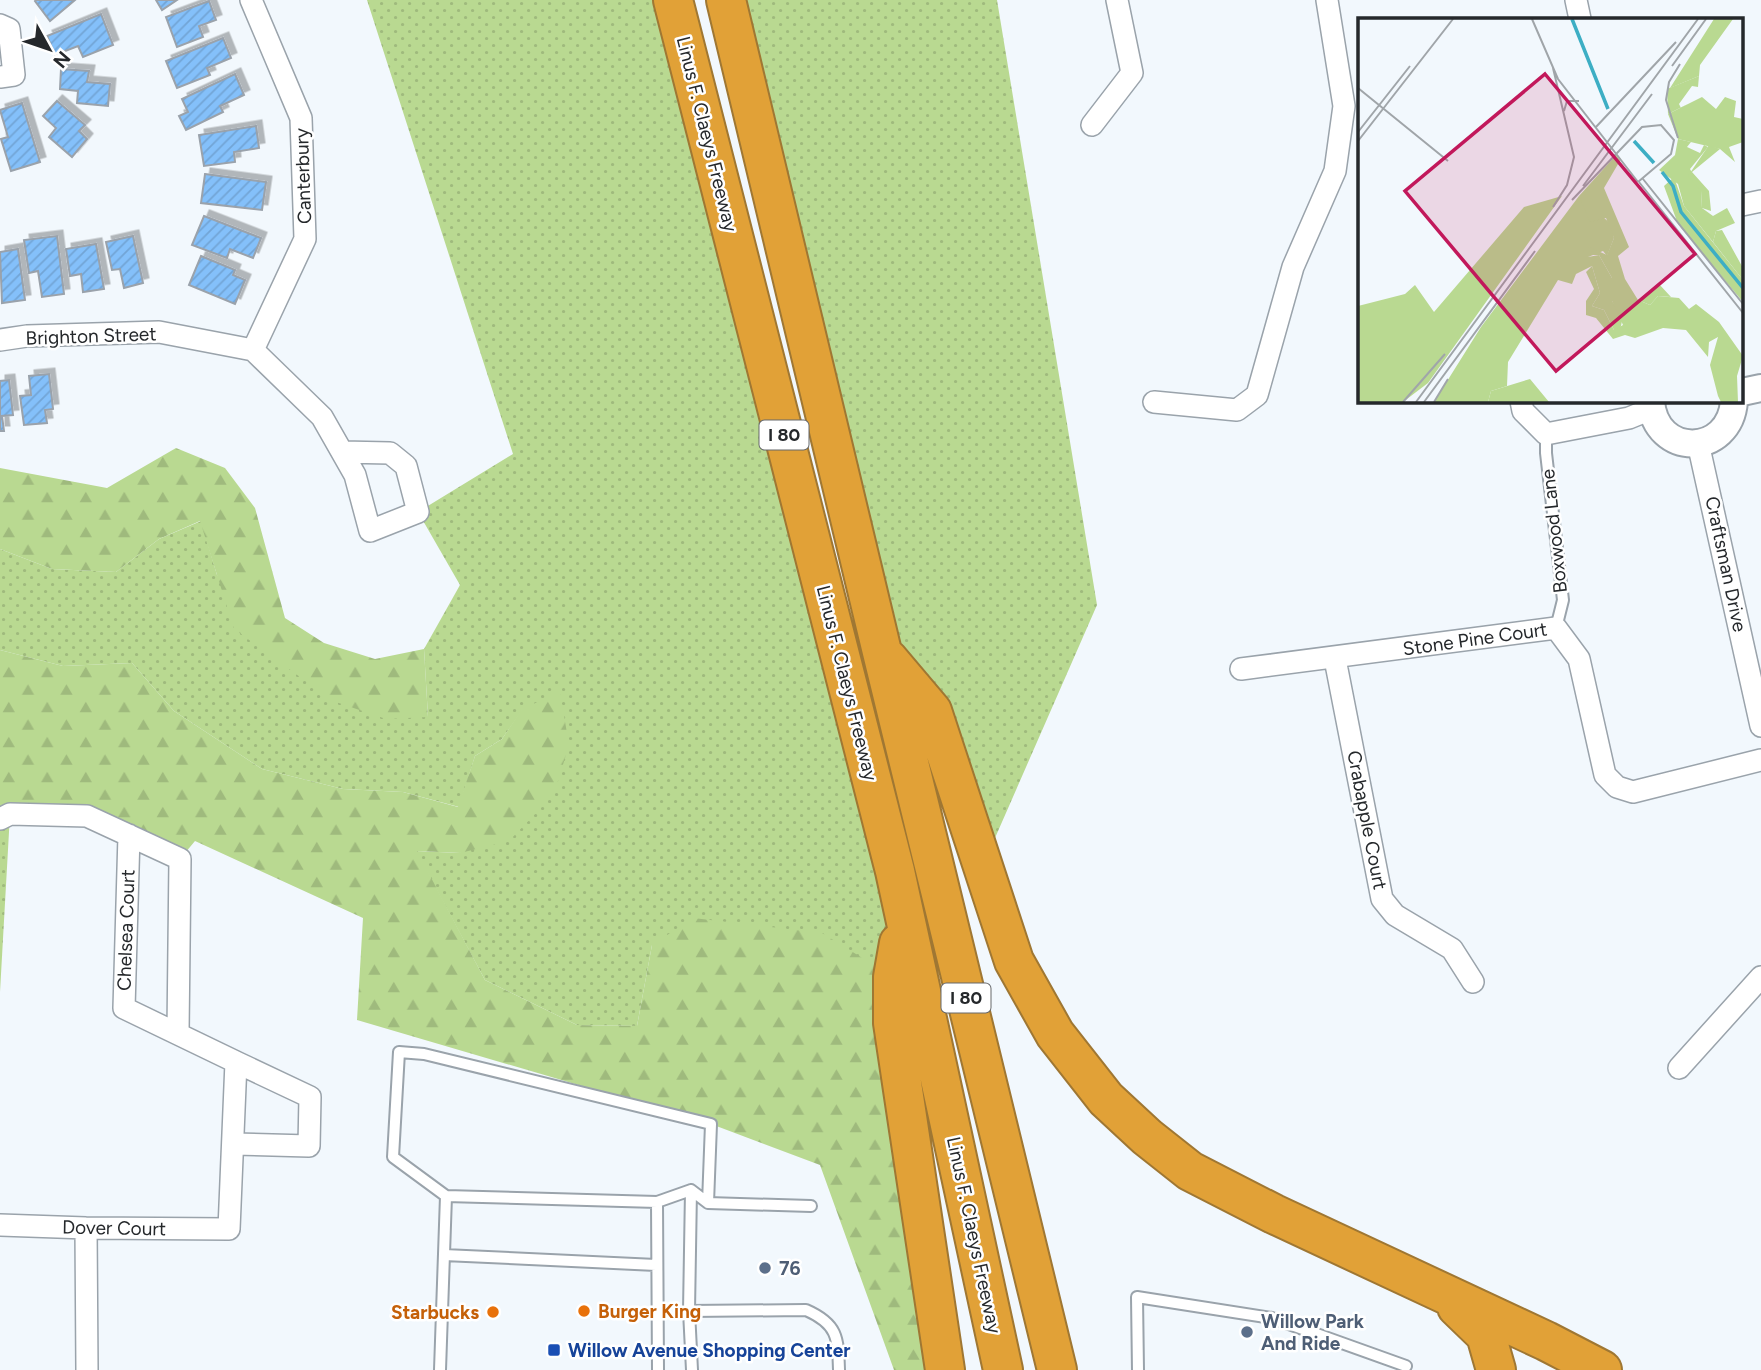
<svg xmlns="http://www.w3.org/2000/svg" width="1761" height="1370" viewBox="0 0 1761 1370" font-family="Figtree,sans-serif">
  <defs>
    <pattern id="grass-dots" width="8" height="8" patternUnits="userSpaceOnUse" patternTransform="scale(1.75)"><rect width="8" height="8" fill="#b9d991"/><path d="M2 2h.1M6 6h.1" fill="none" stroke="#9fba7d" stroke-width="1.8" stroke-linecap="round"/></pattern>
    <pattern id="forest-firs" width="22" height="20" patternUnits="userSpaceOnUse" patternTransform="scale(1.75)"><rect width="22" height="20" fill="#b9d991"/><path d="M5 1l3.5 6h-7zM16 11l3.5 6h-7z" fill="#9fba7d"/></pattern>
    <pattern id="building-hatch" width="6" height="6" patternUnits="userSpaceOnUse" patternTransform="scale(1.75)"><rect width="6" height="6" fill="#84c0fa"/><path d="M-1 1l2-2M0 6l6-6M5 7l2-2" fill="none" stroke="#72a5d6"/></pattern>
    <filter id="shadow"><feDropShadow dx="5.5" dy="-5.5" stdDeviation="0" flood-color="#0004"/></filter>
  </defs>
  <rect width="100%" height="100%" fill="#f2f8fd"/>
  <path fill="url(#grass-dots)" d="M 367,0 L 673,0 L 895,871 L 893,977 L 652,945 L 637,1026 L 577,1025 L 485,980 L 416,851 L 460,853 L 523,709 L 502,739 L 475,756 L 459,807 L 403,792 L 343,789 L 262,769 L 174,711 L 132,663 L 63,666 L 0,650 L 0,549 L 52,569 L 116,572 L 159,539 L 201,521 L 217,575 L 428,717 L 424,649 L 460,585 L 418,512 L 513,454 Z
    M 727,0 L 997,0 L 1097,605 L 977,879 L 878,649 Z
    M 10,814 L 0,992 L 0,819 Z"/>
  <path fill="url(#forest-firs)" d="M 176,448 L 225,468 L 255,508 L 285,618 L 324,643 L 375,659 L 424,649 L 428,717 L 386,719 L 333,701 L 234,629 L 200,521 L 159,539 L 116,572 L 52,569 L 0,549 L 0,468 L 107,488 Z
    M 0,650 L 63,666 L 132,663 L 174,711 L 262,769 L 343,789 L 403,792 L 458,807 L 475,756 L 502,739 L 522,709 L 560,692 L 569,745 L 554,794 L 509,841 L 460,853 L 417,851 L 485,980 L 577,1025 L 637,1026 L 652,945 L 693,918 L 822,933 L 893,977 L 947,1370 L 894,1370 L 820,1165 L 711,1124 L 357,1020 L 363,918 L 195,841 L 180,859 L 87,816 L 0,819 Z"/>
  <path fill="url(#building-hatch)" stroke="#9aa2ab" stroke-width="2" filter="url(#shadow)" d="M 36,0 L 75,0 L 50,21 L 35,1 Z
    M 156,0 L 177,0 L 162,10 Z
    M 209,1 L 216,20 L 199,26 L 203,37 L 177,47 L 166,17 Z
    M 101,14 L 113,45 L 83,57 L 78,46 L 55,55 L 47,36 Z
    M 223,38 L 231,58 L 207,68 L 210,75 L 177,88 L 166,61 Z
    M 61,69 L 89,71 L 87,82 L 110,84 L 108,106 L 77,103 L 78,91 L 60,89 Z
    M 235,74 L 244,95 L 220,106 L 223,112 L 186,130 L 179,116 L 188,112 L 182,99 Z
    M 57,101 L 85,125 L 79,131 L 87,139 L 72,157 L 49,137 L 56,128 L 43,116 Z
    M 22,103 L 40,162 L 11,171 L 1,139 L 8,137 L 0,110 Z
    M 256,126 L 259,148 L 234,152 L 235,162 L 204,166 L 199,135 Z
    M 205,174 L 266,182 L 262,210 L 201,203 Z
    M 204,216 L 261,238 L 253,258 L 230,249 L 227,258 L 192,245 Z
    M 57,236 L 64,294 L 42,297 L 38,271 L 29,273 L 24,240 Z
    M 133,236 L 143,283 L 124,288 L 120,269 L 112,270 L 106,242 Z
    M 96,244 L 104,289 L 83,292 L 81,274 L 70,276 L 66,249 Z
    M 18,249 L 25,300 L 2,303 L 0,252 Z
    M 201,256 L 235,270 L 233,275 L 245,280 L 235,304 L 189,285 Z
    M 49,374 L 53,409 L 45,410 L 47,423 L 24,425 L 20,396 L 31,395 L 29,376 Z
    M 9,380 L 13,415 L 2,416 L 4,431 L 0,431 L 0,381 Z"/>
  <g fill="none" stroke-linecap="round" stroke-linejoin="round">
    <g stroke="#9aa3ab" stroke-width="14">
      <path id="service" d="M 1546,434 L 1546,453 L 1563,600 L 1556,628
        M 691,1190 L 689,1311 L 692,1370
        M 446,1196 L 393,1157 L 399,1052 L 424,1054 L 711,1124 L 708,1203
        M 657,1202 L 658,1370
        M 444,1255 L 656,1265
        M 689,1311 L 806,1310 C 838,1324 838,1338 839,1370
        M 440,1370 L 446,1196 L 657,1202 L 691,1190 L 708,1203 L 811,1206
        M 1138,1370 L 1137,1297 L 1272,1318 L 1406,1366"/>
    </g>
    <g stroke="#9aa3ab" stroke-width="24">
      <path id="minor" d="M 251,0 L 301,118 L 305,239 L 253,350
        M 1576,0 L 1580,19
        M 0,25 L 9,29 L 14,75 L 0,77
        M 1092,125 L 1132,73 L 1117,0
        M 1742,205 L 1761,201
        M 0,340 L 27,336 L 159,332 L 253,350 L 322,417 L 355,475 L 370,531 L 418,512 L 406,466 L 390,453 L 342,452
        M 1521,401 L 1523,411 L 1546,434 L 1629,418 L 1651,409
        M 1154,402 L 1237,410 L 1257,395 L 1293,267 L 1335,171 L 1344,106 L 1327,0
        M 1698,443 L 1761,726
        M 1335,659 L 1382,899 L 1395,915 L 1452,949 L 1473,982
        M 1241,669 L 1556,628 L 1579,659 L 1605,775 L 1617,787 L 1633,792 L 1761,760
        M 0,819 L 10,814 L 87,816 L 180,859 L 178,1032
        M 1679,1068 L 1761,977
        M 234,1144 L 309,1146 L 310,1097 L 236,1062
        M 0,1225 L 86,1228 L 229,1229 L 236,1062 L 124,1008 L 129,835
        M 86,1228 L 87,1370"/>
    </g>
    <g stroke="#9aa3ab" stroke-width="30">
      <path id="tertiary" d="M 1742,392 L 1761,388
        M 1651,401 C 1655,458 1730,457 1734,401"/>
    </g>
    <g stroke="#9f7733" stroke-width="42">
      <path id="motorway" d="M 673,0 L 895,871 L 1003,1370
        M 726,0 L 882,652 L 1057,1370
        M 888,659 L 932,711 L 1014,961 L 1055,1034 L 1106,1099 L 1147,1137 L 1190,1171 L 1274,1214 L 1546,1341 L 1602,1370
        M 899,943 L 893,977 L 893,1023 L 945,1370
        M 1457,1307 L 1486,1335 L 1496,1370"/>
    </g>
    <use href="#service" stroke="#fff" stroke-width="10"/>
    <use href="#minor" stroke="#fff" stroke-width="21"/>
    <use href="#tertiary" stroke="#fff" stroke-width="26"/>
    <use href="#motorway" stroke="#e1a137" stroke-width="38"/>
  </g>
  <g fill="#5c6f8a" stroke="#fff" stroke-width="2.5">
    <circle cx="765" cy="1268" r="7"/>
    <circle cx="1247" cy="1332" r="7"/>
  </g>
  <g fill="#e8710a" stroke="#fff" stroke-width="2.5">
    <circle cx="584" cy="1311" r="7"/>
    <circle cx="493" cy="1312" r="7"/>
  </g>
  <rect fill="#1a4fb4" stroke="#fff" stroke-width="2.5" x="547" y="1343" width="14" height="14" rx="3.5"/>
  <g text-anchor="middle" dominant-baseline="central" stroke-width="5" stroke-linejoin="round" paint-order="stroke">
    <g fill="#fff" stroke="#66686b" stroke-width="2">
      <rect x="759.5" y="420.5" width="49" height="29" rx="5"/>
      <rect x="941.5" y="983.5" width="49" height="29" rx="5"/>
    </g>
    <g font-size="18" font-weight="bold" fill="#25282b">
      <text x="784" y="435">I 80</text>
      <text x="966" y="998">I 80</text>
    </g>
    <g font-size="19" fill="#25282b" stroke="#fff">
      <text transform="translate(707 134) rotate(76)">Linus F. Claeys Freeway</text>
      <text transform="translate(303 176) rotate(-92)">Canterbury</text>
      <text transform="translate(91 336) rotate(-2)">Brighton Street</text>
      <text transform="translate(1554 531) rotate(-96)">Boxwood Lane</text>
      <text transform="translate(1726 564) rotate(78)">Craftsman Drive</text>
      <text transform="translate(1475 639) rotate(-8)">Stone Pine Court</text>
      <text transform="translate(847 683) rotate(76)">Linus F. Claeys Freeway</text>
      <text transform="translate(1367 820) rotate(79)">Crabapple Court</text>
      <text transform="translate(126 930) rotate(-88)">Chelsea Court</text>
      <text transform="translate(114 1228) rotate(1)">Dover Court</text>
      <text transform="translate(974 1235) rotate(78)">Linus F. Claeys Freeway</text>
    </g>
    <g font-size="19" font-weight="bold" fill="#4e5e75" stroke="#fff" text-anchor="start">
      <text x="779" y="1268">76</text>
      <text x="1261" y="1321">Willow Park<tspan x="1261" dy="22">And Ride</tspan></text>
    </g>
    <g font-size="19" font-weight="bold" fill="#c56008" stroke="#fff" text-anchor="start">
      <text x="598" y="1311">Burger King</text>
      <text x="479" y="1312" text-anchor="end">Starbucks</text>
    </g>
    <g font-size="19" font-weight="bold" fill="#164399" stroke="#fff" text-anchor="start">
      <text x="568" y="1350">Willow Avenue Shopping Center</text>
    </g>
  </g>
  <g transform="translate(1358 18)">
    <rect width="385" height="385" fill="#f2f8fd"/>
    <path d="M 356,1 L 375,1 L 342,47 L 341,58 L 312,70 ZM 320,121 L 333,124 L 329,129 L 342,135 L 346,127 L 350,129 L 332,151 L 343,172 L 344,190 L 355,198 L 369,190 L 377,205 L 358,213 L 355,224 L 326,188 L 320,166 L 301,152 L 317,137 ZM 204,178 L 70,365 L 45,384 L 0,384 L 0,288 L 47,276 L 57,267 L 76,294 L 166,189 ZM 221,178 L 253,206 L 256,220 L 249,238 L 245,233 L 230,239 L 241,237 L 254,260 L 254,283 L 265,299 L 262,312 L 256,312 L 246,292 L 234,288 L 242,275 L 234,248 L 218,256 L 214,266 L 200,262 L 150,344 L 149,368 L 133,373 L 130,384 L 76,384 L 123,309 ZM 301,266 L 313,279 L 300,278 L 292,287 L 280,282 Z" fill="#b9d991"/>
    <path d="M 341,58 L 340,69 L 334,68 L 321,86 L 323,90 L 330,86 L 310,96 L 309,71 ZM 351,127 L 362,131 L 334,154 L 351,173 L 353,193 L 344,190 L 343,173 L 330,158 ZM 259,136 L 263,141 L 246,170 L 271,229 L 260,238 L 267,261 L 280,282 L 292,287 L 300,278 L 321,280 L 331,291 L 338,286 L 361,304 L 385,338 L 379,358 L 380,384 L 363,384 L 360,378 L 352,347 L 360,319 L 351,324 L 350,339 L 328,312 L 305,310 L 277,320 L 267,317 L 255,321 L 238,300 L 228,297 L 228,283 L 236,271 L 228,254 L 234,248 L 242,275 L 234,288 L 246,292 L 256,312 L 265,307 L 254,283 L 254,260 L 241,237 L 220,237 L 231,229 L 249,237 L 256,220 L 248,200 L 232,204 L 221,178 ZM 364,212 L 385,250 L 385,262 L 355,224 L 358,213 ZM 172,361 L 191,384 L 130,384 L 133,373 Z" fill="#b9d991"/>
    <path d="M 316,159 L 326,188 L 385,262 L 385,284 L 320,206 L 306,168 Z" fill="#b9d991"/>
    <path d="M 344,79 L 358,91 L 367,79 L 378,83 L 376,99 L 385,101 L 385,124 L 371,129 L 377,144 L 362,131 L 320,121 L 310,96 Z" fill="#b9d991"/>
    <path fill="none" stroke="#3daec4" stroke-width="3.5" d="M 214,1 L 250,91M 276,123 L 296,145M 304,154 L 315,168 L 323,194 L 385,270"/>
    <path fill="none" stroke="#a0a5a9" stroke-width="2" d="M 174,1 L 200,61 L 280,164M 314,48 L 348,1M 0,70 L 90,143M 206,93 L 209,83 L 221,83M 237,110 L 318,24M 0,114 L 52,48M 320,120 L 308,82 L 311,64 L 322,46M 0,123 L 95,1M 285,161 L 385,286M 281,164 L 385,295M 225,168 L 294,76M 214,182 L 284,109 L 303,107 L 316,122 L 313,136 L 280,164M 195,189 L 209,167 L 216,139 L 195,50M 45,384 L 87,336M 58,384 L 340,1M 66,384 L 177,233M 76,384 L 90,361"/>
    <path fill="#c2185b" fill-opacity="0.15" stroke="#c2185b" stroke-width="3.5" d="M 187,56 L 337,236 L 198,353 L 47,173 Z"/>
    <rect width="385" height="385" fill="none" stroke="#25282b" stroke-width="3.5"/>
  </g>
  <g transform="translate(49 49) rotate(130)" stroke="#ffffff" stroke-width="5" paint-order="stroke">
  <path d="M0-5L12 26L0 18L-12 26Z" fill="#25282b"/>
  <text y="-10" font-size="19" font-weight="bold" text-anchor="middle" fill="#25282b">N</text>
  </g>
</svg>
